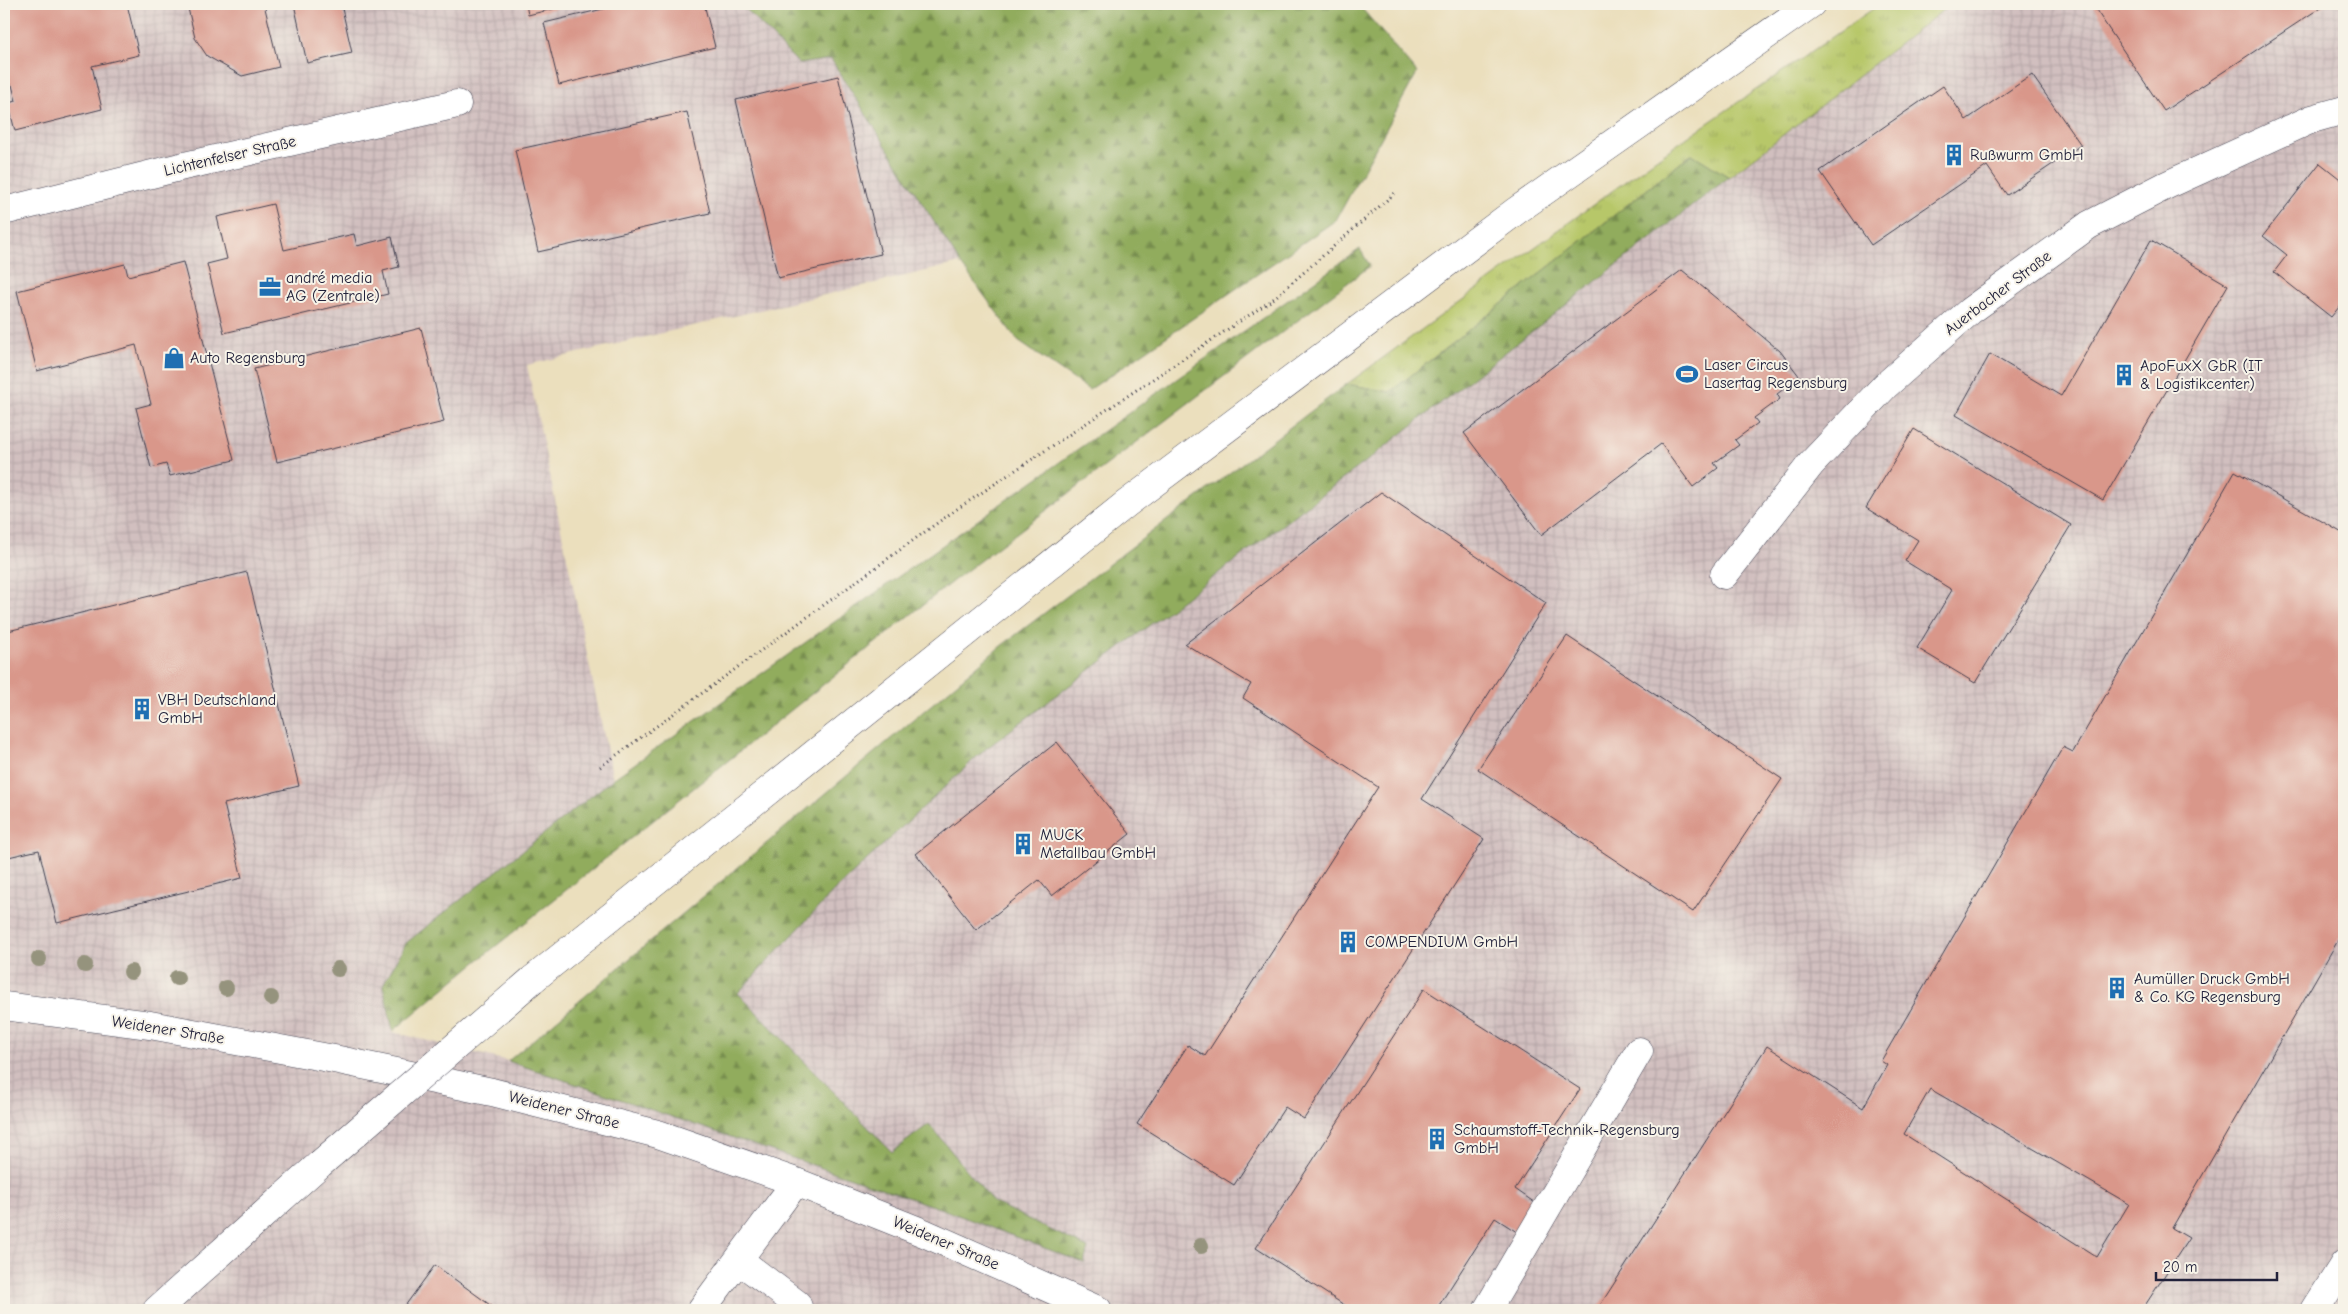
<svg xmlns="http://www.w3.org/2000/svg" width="2348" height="1314" viewBox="0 0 2348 1314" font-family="'Comic Neue',sans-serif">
  <defs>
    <pattern id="industrial-grid" width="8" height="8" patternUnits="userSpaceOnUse" patternTransform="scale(1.25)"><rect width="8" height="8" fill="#d1bfbf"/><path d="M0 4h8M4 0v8" fill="none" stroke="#b3a4a5"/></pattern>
    <pattern id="grass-tufts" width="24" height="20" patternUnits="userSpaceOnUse" patternTransform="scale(1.25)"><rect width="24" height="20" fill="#b7c769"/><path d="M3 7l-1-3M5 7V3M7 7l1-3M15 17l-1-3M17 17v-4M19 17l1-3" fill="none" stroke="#9dab5c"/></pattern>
    <pattern id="forest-firs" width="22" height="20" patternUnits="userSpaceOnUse" patternTransform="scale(1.25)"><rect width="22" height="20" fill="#91ac5d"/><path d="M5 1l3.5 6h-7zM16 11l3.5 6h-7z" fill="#768c4e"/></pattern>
  </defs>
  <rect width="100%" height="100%" fill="#f7f3e8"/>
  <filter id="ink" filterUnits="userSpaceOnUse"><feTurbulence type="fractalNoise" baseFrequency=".02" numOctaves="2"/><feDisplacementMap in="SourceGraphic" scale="10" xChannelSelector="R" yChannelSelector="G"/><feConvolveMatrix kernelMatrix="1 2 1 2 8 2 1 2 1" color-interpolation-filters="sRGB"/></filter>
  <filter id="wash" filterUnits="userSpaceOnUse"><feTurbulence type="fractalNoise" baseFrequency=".0096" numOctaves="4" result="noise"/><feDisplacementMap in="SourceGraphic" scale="20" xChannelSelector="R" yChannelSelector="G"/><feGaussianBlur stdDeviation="1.12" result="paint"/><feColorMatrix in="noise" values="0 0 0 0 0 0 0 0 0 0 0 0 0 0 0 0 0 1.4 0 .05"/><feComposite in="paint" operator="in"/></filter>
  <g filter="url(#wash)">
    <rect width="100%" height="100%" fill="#ebdfbd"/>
    <path fill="url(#industrial-grid)" d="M 4,4 L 741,4 L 799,64 L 831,59 L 960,263 L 527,365 L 613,779 L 406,943 L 383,985 L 393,1032 L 508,1061 L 942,1209 L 1084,1263 L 1088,1248 L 993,1202 L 929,1125 L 892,1152 L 737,994 L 834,891 L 983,751 L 1368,460 L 1951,4 L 2344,4 L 2344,1310 L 4,1310 Z"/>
    <path fill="url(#grass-tufts)" stroke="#6c7452" d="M 1880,4 L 1951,4 L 1729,177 L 1692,154 L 1390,392 L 1347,384 L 1656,159 Z"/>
    <path fill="url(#forest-firs)" stroke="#5a674c" d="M 741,4 L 1358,4 L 1417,73 L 1336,220 L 1089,390 L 1018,341 L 960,263 L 831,59 L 799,64 Z
      M 1692,154 L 1729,177 L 1368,460 L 983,751 L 834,891 L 738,993 L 892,1152 L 929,1124 L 993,1202 L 1088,1248 L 1084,1263 L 942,1209 L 508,1061 L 1001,646 L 1347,384 L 1390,392 Z
      M 1360,249 L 1370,266 L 953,581 L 471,966 L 393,1031 L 383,985 L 406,943 L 613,779 Z"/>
    <g id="blocks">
      <path fill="#d9978a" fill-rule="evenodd" d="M 4,4 L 127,4 L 139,55 L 92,66 L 102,109 L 15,131 L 8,103 L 16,101 L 12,85 L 4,87 Z
        M 187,4 L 264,4 L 279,67 L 242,76 L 207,56 L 195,38 Z
        M 294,4 L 341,4 L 352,53 L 307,63 Z
        M 526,4 L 573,4 L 528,15 Z
        M 624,4 L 704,4 L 715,47 L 559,85 L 544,23 Z
        M 2092,4 L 2326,4 L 2164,111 Z
        M 2032,75 L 2081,145 L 2007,195 L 1987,166 L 1871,245 L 1820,171 L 1943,86 L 1966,120 Z
        M 838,76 L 881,254 L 778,278 L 736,100 Z
        M 687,112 L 710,213 L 538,252 L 515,150 Z
        M 2320,163 L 2344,182 L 2344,301 L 2331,317 L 2274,272 L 2287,255 L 2263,236 Z
        M 273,204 L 284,250 L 354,234 L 357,246 L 392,237 L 399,267 L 383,271 L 388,294 L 224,333 L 207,264 L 227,259 L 217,217 Z
        M 2151,240 L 2228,285 L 2103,500 L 1956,415 L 1990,354 L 2061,396 Z
        M 183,262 L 234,460 L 170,476 L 166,464 L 151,468 L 136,408 L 151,404 L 136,345 L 37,371 L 17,291 L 125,264 L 128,276 Z
        M 1682,270 L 1780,351 L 1800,377 L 1777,394 L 1780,399 L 1754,418 L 1758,423 L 1735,440 L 1739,445 L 1714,463 L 1718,468 L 1693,487 L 1661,444 L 1541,535 L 1464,433 Z
        M 421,328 L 444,422 L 277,462 L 254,369 Z
        M 1914,429 L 2071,525 L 1975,683 L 1917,648 L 1952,590 L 1905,561 L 1918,540 L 1866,508 Z
        M 2235,471 L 2344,534 L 2344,930 L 2172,1228 L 2189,1238 L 2142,1310 L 1597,1310 L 1767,1046 L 1863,1108 L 1887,1065 L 1881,1061 L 2063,747 L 2073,752 ZM 1930,1089 L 2129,1204 L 2097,1257 L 1904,1134 Z
        M 1381,492 L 1546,603 L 1422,799 L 1484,839 L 1304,1119 L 1285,1107 L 1234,1185 L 1137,1124 L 1188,1045 L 1205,1056 L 1378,787 L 1243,698 L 1251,684 L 1185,644 Z
        M 247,572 L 299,786 L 224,804 L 242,878 L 57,923 L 39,850 L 4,858 L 4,632 Z
        M 1567,636 L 1782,779 L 1693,912 L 1478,769 Z
        M 1057,742 L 1130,834 L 1052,896 L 1039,880 L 976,930 L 916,854 Z
        M 1424,989 L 1580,1089 L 1515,1189 L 1538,1205 L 1520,1234 L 1495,1218 L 1436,1310 L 1352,1310 L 1256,1248 Z
        M 435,1265 L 497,1310 L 402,1310 Z"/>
    </g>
  </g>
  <g filter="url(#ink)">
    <use href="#blocks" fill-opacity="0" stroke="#403e4e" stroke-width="1"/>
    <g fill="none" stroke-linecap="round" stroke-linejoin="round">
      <g stroke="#403e4e" stroke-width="29">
        <path id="minor" d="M 4,211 L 184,166 L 457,104
          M 1724,575 L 1811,464 L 1885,386 L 1970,311 L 2089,225 L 2167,185 L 2312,119 L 2344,110
          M 4,1006 L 150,1025 L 334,1059 L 492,1092 L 658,1134 L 796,1182 L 924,1233 L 1098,1310
          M 739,1260 L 797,1304 L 799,1310
          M 701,1310 L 796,1182
          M 1487,1310 L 1639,1051
          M 2315,1310 L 2344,1264"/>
      </g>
      <g stroke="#403e4e" stroke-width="29">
        <path id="highway" d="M 532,980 L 1126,504 L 1516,211 L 1811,4
          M 157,1310 L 320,1164"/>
      </g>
      <path stroke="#403e4e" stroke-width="3" stroke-dasharray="1 4" stroke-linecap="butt" d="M 600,767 L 951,513 L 1272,300 L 1395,193"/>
      <use href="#minor" stroke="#fff" stroke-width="28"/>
      <use href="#highway" stroke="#fff" stroke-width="28"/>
      <g stroke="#403e4e" stroke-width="29" stroke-linecap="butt">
        <path id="highway-bridge" d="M 320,1164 L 532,980"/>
      </g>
      <use href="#highway-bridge" stroke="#fff" stroke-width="28"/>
    </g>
    <g fill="#95937d">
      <circle cx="39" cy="959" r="8"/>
      <circle cx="85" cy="965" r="8"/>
      <circle cx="338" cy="969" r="8"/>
      <circle cx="131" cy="972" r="8"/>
      <circle cx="177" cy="978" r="8"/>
      <circle cx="226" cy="988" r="8"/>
      <circle cx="271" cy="998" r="8"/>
      <circle cx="1201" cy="1246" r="8"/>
    </g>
  </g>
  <defs>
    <g id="building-bare" transform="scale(1.725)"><path d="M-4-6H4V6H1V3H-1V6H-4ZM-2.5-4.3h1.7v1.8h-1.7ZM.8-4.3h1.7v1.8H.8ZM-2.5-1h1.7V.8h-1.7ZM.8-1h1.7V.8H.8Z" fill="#1f6fb2" stroke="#f7f3e8" stroke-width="2.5" paint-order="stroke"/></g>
    <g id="office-bare" transform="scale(1.725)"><path d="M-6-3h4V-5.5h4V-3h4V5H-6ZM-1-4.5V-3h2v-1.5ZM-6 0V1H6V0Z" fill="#1f6fb2" stroke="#f7f3e8" stroke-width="2.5" paint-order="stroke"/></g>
    <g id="shop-bare" transform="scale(1.725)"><path d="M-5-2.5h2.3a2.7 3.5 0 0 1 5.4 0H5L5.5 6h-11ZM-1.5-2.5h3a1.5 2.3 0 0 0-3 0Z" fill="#1f6fb2" stroke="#f7f3e8" stroke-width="2.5" paint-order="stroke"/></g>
    <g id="stadium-bare" transform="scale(1.725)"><path d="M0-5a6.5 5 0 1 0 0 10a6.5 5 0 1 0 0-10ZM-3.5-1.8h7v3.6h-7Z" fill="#1f6fb2" stroke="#f7f3e8" stroke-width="2.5" paint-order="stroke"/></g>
  </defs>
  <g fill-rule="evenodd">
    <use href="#building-bare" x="1954" y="155"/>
    <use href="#office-bare" x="270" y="287"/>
    <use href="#shop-bare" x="174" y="358"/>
    <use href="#stadium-bare" x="1687" y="374"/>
    <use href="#building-bare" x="2124" y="375"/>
    <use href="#building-bare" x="142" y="709"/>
    <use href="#building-bare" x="1023" y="844"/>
    <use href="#building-bare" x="1348" y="942"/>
    <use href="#building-bare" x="2117" y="988"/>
    <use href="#building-bare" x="1437" y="1139"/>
  </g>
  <g text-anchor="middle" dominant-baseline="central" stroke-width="4" stroke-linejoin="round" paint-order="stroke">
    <g font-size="16" fill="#22223b" stroke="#f7f3e8" text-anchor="start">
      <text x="1970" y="155">Rußwurm GmbH</text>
      <text x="286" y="278">andré media<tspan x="286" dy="18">AG (Zentrale)</tspan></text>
      <text x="190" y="358">Auto Regensburg</text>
      <text x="1704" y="365">Laser Circus<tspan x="1704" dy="18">Lasertag Regensburg</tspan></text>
      <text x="2140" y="366">ApoFuxX GbR (IT<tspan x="2140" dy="18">&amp; Logistikcenter)</tspan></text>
      <text x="158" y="700">VBH Deutschland<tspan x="158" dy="18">GmbH</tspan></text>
      <text x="1040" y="835">MUCK<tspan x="1040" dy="18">Metallbau GmbH</tspan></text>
      <text x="1365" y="942">COMPENDIUM GmbH</text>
      <text x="2134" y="979">Aumüller Druck GmbH<tspan x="2134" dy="18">&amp; Co. KG Regensburg</tspan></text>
      <text x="1454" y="1130">Schaumstoff-Technik-Regensburg<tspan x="1454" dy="18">GmbH</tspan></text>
    </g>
    <g font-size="16" fill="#22223b" stroke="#f7f3e8">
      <text transform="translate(230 156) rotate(-13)">Lichtenfelser Straße</text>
      <text transform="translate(1998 293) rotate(-37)">Auerbacher Straße</text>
      <text transform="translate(168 1030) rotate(9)">Weidener Straße</text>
      <text transform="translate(564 1110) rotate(14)">Weidener Straße</text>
      <text transform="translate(946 1243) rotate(23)">Weidener Straße</text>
    </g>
  </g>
  <rect width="2348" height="1314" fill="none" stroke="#f7f3e8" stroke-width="20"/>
  <path d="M2156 1272v8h121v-8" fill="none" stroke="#22223b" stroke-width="2.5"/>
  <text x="2163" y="1272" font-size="15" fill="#22223b" stroke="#f7f3e8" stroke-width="4" paint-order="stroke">20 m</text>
</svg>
